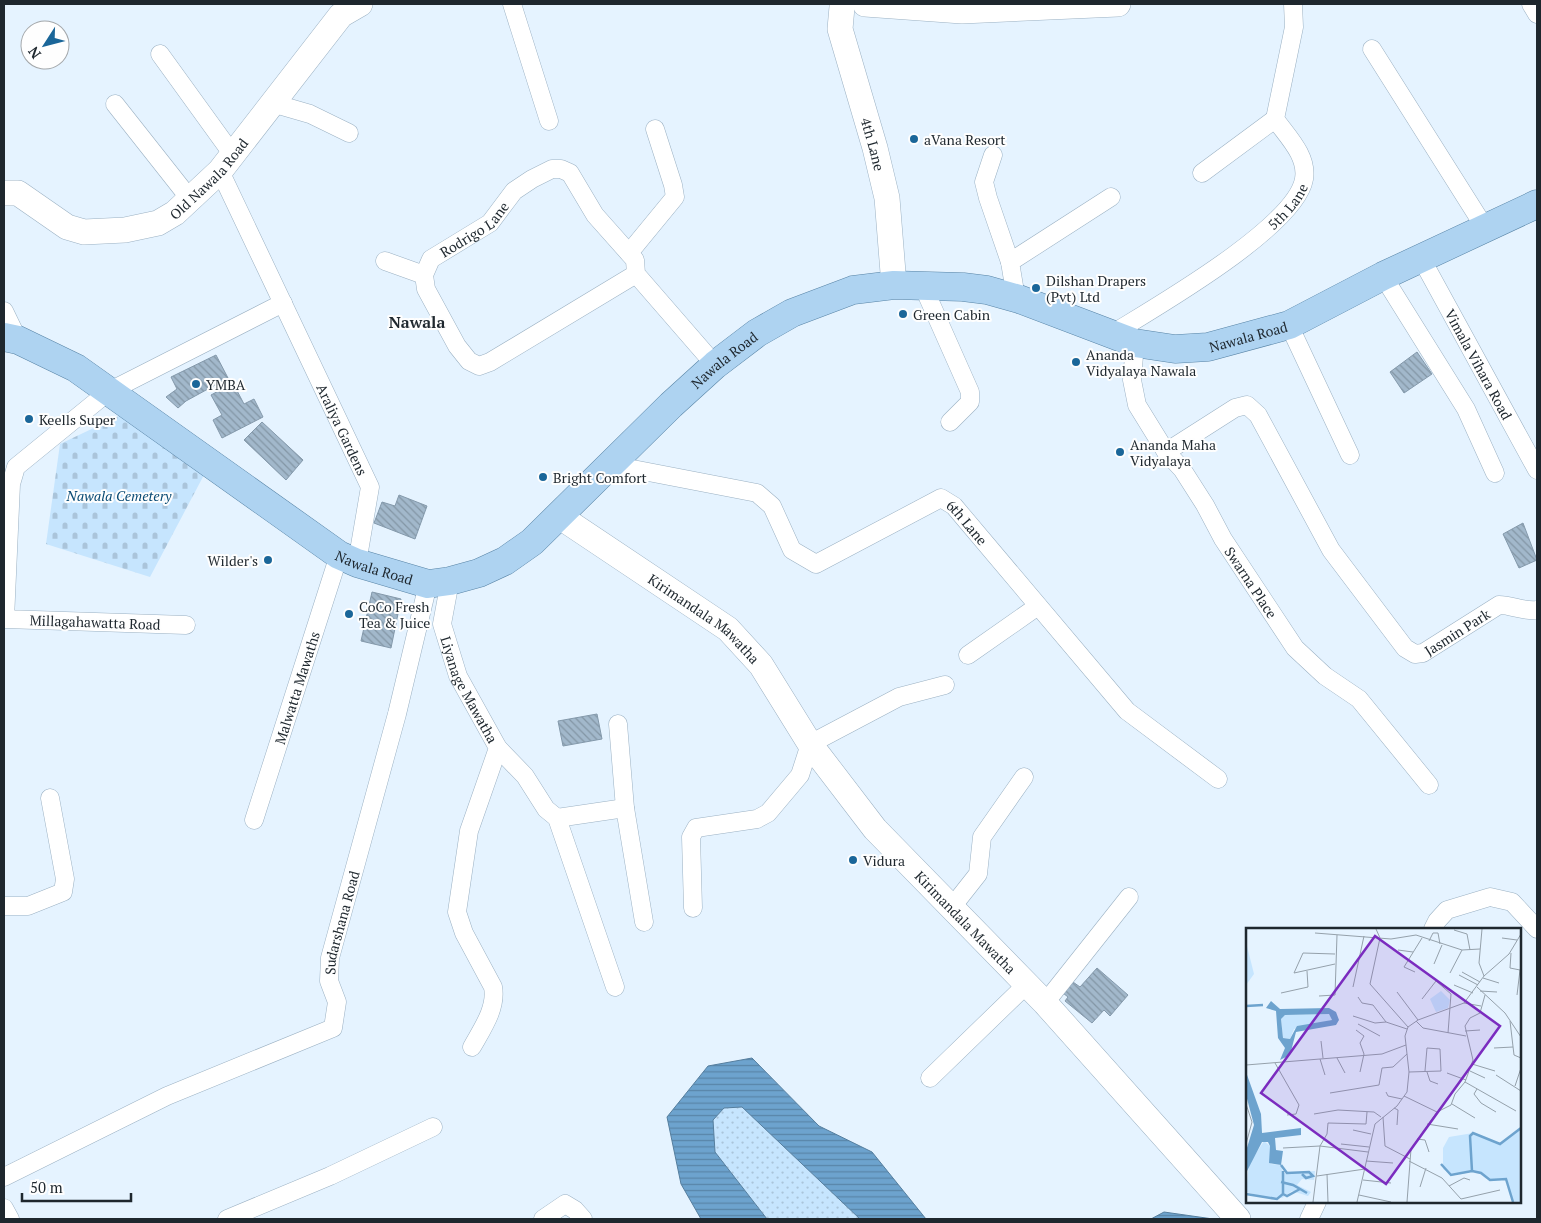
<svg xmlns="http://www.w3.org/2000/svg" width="1541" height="1223" viewBox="0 0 1541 1223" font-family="'PT Serif',serif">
  <defs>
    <pattern id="grass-dots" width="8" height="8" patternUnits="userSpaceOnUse" patternTransform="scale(1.25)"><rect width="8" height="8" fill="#c6e5fe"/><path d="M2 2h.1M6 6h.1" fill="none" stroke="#aac4da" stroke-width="1.8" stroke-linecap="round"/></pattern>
    <pattern id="cemetery-stones" width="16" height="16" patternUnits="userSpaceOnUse" patternTransform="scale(1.25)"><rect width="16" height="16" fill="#c6e5fe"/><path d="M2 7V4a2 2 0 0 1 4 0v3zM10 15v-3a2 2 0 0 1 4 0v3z" fill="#aac4da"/></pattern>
    <pattern id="water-rules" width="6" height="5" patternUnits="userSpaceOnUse" patternTransform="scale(1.25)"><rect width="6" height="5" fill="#6da3ce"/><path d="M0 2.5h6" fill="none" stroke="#5985a8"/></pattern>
    <pattern id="building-back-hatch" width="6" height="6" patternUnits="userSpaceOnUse" patternTransform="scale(1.25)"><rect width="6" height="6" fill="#a2b8cb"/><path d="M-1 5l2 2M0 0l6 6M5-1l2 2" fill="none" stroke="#8396a5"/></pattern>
  </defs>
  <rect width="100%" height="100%" fill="#e5f3ff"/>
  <path fill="url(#grass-dots)" d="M 742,1107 L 860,1219 L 767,1219 L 715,1152 L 713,1120 L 724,1108 Z"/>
  <path fill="url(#cemetery-stones)" d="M 121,415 L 205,473 L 150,577 L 46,544 L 60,444 Z"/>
  <path fill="url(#water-rules)" stroke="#557e9e" d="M 752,1058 L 819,1126 L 872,1152 L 926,1219 L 860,1219 L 742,1107 L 724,1108 L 713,1120 L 715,1152 L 767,1219 L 701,1219 L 681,1184 L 667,1117 L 708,1066 Z
    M 1164,1212 L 1213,1219 L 1151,1219 Z"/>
  <path fill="url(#building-back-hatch)" stroke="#8499ab" d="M 1417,352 L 1432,374 L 1404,393 L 1390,372 Z
    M 216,355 L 228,378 L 186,401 L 178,408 L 166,397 L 177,389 L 171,377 Z
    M 233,383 L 244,404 L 254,399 L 263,417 L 222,438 L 213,420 L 222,415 L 211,395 Z
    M 262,422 L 303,460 L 286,480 L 244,440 Z
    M 399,495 L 427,506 L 415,539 L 374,523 L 382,502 L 395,506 Z
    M 1523,523 L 1537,560 L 1519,568 L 1503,534 Z
    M 372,592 L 401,599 L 391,648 L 361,641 Z
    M 597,714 L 602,739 L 563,746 L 558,721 Z
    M 1097,968 L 1128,995 L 1110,1016 L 1104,1010 L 1092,1023 L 1065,1001 L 1068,997 L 1063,993 L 1073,982 L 1080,987 Z"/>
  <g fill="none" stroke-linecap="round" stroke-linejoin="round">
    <g stroke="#9bb1c3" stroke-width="19">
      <g id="street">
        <path d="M 512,4 L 549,121"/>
        <path d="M 1531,4 L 1537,14"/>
        <path d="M 1372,49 L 1485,228"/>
        <path d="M 160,54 L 233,155"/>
        <path d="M 272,103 L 310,114 L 349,133"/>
        <path d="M 115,104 L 190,199"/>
        <path d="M 993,155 L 984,182 L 988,198 L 1010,262"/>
        <path id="s1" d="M 220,171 L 370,487 L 357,563"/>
        <path d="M 1202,173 L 1275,119"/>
        <path d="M 629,253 L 675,197 L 673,185 L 655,129"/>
        <path id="s2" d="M 1421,258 L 1537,470"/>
        <path d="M 385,261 L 424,275"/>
        <path id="s3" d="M 636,274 L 490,362 L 479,366 L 469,361 L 457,346 L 426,289 L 424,275 L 431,259 L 490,223 L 514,191 L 532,179 L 552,169 L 561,169 L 570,173 L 595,215 L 635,260 L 636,274 L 715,365"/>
        <path d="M 1383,276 L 1466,409 L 1495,473"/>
        <path d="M 923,286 L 970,392 L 970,402 L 950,422"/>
        <path d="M 1016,298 L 1010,262 L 1111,197"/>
        <path d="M 4,311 L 18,340"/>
        <path d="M 1289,325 L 1350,455"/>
        <path id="s4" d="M 1112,334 C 1154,308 1296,227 1304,179 C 1308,156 1287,136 1275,119 L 1294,27 L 1293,4"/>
        <path id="s5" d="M 1135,343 L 1132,380 L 1137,405 L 1166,452 L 1182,469 L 1205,505 L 1223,539 L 1295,648 L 1325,676 L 1359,699 L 1429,785"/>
        <path id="s6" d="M 1166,452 L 1235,408 L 1247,405 L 1258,415 L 1331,550 L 1405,648 L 1415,654 L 1423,653 L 1499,605 C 1512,605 1525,612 1537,610"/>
        <path id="s7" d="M 612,465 L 757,493 L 772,506 L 792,550 L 816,564 L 941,498 L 954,506 L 1127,711 L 1218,779"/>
        <path id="s8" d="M 450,581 L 442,624 L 458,676 L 498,748 L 469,831 L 457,912 L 464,933 L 493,987 C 497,1008 482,1029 472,1047"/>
        <path d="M 186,625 L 5,619 L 11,484 L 16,467 L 108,392 L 283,303"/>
        <path d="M 968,655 L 1038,606"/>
        <path d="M 618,724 L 625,808 L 644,922"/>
        <path d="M 498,748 L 525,776 L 546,809 L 557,818 L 615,987"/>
        <path d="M 557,818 L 625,808"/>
        <path id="s9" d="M 254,820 L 339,555"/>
        <path d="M 4,906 L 28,906 L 63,892 L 65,879 L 50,798"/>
        <path d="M 952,907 L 978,874 L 982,837 L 1024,777"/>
        <path d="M 693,908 L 691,837 L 696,828 L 757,819 L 768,813 L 800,775 L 810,744 L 899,697 L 945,685"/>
        <path d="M 1433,929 L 1437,921 L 1447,910 L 1490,897 L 1512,902 L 1537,929"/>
        <path d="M 1045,1003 L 1129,897"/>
        <path d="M 930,1078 L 1027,984"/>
        <path id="s10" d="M 4,1177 L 167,1096 L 333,1028 L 337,1002 L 329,981 L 330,958 L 397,714 L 428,584"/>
        <path d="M 4,1208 L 10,1219"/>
        <path d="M 227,1219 L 330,1176 L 433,1127"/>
        <path d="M 543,1219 L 565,1204 L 575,1210 L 583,1219"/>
        <path d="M 1309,1219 L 1317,1202"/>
      </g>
    </g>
    <g stroke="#9bb1c3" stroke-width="26">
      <g id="secondary">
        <path d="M 865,4 L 962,11 L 1118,4"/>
        <path id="s11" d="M 842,7 L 840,29 L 875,148 L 887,198 L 894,285"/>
        <path id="s12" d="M 4,193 L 18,193 L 67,227 L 84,232 L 125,230 L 158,223 L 175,213 L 220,171 L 341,15 L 360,4"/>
        <path id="s13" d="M 559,516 L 728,629 L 761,665 L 810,744 L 875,829 L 1045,1003 L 1238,1219"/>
      </g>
    </g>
    <g stroke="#5884a6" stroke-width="29">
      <g id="primary">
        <path id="s14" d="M 4,337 L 18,340 L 76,368 L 339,555 L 357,563 L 428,584 L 450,581 L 479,573 L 505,561 L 532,542 L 671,405 L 715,365 L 757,333 L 792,313 L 853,290 L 894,285 L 963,287 L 987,290 L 1019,299 L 1135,343 L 1175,349 L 1208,347 L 1289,325 L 1383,276 L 1537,204"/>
      </g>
    </g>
    <use href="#street" stroke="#fff" stroke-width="18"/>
    <use href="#secondary" stroke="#fff" stroke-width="25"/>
    <use href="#primary" stroke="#aed3f1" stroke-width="28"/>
  </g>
  <g fill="#1a6699" stroke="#fefefe" stroke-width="2">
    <circle cx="914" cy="139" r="5"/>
    <circle cx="1036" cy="288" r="5"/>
    <circle cx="903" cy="314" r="5"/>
    <circle cx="1076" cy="362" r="5"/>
    <circle cx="196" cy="384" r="5"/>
    <circle cx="29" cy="419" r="5"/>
    <circle cx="1120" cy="452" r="5"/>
    <circle cx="543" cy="477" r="5"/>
    <circle cx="268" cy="560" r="5"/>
    <circle cx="349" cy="614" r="5"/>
    <circle cx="853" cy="860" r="5"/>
  </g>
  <g text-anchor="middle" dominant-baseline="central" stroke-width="4" stroke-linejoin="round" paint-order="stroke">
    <g font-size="14" fill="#1e272e" stroke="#fefefe" text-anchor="start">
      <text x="924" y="139">aVana Resort</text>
      <text x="1046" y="280">Dilshan Drapers<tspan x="1046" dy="16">(Pvt) Ltd</tspan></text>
      <text x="913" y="314">Green Cabin</text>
      <text x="1086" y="354">Ananda<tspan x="1086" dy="16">Vidyalaya Nawala</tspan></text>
      <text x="206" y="384">YMBA</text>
      <text x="39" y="419">Keells Super</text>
      <text x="1130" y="444">Ananda Maha<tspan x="1130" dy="16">Vidyalaya</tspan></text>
      <text x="553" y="477">Bright Comfort</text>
      <text x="258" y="560" text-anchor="end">Wilder's</text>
      <text x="359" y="606">CoCo Fresh<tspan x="359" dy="16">Tea &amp; Juice</tspan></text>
      <text x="863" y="860">Vidura</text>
    </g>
    <g font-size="14" fill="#1e272e" stroke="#fefefe">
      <text stroke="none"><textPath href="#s11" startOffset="142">4th Lane</textPath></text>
      <text stroke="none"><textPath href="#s12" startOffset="234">Old Nawala Road</textPath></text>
      <text stroke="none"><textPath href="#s4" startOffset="218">5th Lane</textPath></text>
      <text stroke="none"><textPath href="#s3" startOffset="362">Rodrigo Lane</textPath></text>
      <text stroke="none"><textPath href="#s14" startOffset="1429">Nawala Road</textPath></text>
      <text stroke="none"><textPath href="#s14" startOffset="874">Nawala Road</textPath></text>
      <text stroke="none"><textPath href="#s2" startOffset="121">Vimala Vihara Road</textPath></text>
      <text stroke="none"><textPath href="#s1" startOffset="286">Araliya Gardens</textPath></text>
      <text stroke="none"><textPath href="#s7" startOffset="421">6th Lane</textPath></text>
      <text stroke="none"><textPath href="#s14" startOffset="439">Nawala Road</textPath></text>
      <text stroke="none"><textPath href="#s5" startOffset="274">Swarna Place</textPath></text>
      <text stroke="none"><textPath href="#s13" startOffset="178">Kirimandala Mawatha</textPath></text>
      <text transform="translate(95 622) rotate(2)">Millagahawatta Road</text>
      <text stroke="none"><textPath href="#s6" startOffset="445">Jasmin Park</textPath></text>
      <text stroke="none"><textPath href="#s9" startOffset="139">Malwatta Mawaths</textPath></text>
      <text stroke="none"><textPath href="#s8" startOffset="115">Liyanage Mawatha</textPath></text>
      <text stroke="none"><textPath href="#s13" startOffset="582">Kirimandala Mawatha</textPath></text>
      <text stroke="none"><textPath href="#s10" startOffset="470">Sudarshana Road</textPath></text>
    </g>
    <g font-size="14" font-style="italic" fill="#084a74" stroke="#fefefe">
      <text x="119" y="495">Nawala Cemetery</text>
    </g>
    <g font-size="16" font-weight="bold" fill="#1e272e" stroke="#fefefe">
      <text x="417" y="322">Nawala</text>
    </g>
  </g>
  <g transform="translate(1246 928)">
    <rect width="275" height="275" fill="#e5f3ff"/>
    <path d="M 83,86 L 86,92 L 48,101 L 44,111 L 37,110 L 35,91 L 39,87 Z" fill="#c6e5fe"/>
    <path d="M 0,14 L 8,46 L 0,57 ZM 275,200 L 275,274 L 267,274 L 260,251 L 244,252 L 235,245 L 224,242 L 205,247 L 197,241 L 197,220 L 203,209 L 227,205 L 254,216 ZM 18,213 L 24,218 L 25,236 L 35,237 L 37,245 L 69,243 L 68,252 L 56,251 L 51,257 L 65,264 L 62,268 L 46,263 L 36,270 L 18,269 L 0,264 L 3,236 Z" fill="#c6e5fe"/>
    <path d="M 195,63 L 204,72 L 202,80 L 190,84 L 184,71 Z" fill="#c6e5fe"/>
    <path d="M 25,73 L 34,81 L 83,80 L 90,84 L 93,92 L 90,97 L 50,104 L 44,127 L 34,132 L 39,120 L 32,110 L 30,83 L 20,80 ZM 83,86 L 86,92 L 51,98 L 44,111 L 37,110 L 35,91 L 39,87 ZM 0,144 L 15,186 L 16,205 L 55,200 L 55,207 L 29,210 L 30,222 L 37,223 L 35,237 L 23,235 L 24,218 L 22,214 L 16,214 L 0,245 L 0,223 L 8,197 L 0,167 Z" fill="#6da3ce" fill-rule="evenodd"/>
    <path fill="none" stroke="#6da3ce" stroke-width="2.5" d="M 0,78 L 17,77M 195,236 L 205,247 L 226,243M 35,237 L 41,245 L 63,244 L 67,248 L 60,250 L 56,246M 35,254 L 47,257 L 61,265M 0,266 L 31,271 L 37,266 L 37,243M 37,266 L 41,268 L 54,261M 267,274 L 260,251 L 244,252 L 235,245 L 226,243 L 224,208 L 227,205 L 254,216 L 275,200"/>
    <path fill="none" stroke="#95a1ab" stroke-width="1" d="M 130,1 L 134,10 L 124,56 L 162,99M 236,1 L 233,35 L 238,48M 208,2 L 221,6 L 224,22M 69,5 L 145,11 L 170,7 L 216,22 L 234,21M 256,10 L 271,12M 183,13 L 187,5 L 192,5 L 194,16M 152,22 L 167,24M 265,25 L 264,40 L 274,42 L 271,67M 188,36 L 196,17M 169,44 L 158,39 L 176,10M 216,44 L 234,54M 48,45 L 57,25 L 89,26M 48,45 L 89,36M 204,45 L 216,22M 213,47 L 232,57M 237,50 L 253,55M 208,57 L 227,65M 107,59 L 118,8M 231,59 L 259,85 L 275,109M 234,63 L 251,64M 151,64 L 172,92M 35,65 L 62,59 L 61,43M 73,68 L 89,67 L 91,7M 112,69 L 116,75 L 127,77 L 140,94 L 161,101M 176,71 L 190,53 L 205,66 L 202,105M 218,75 L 235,78M 107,88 L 129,95 L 140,94M 170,93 L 177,100 L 220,108M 264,93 L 268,127 L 275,130M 112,96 L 134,108M 110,102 L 118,108 L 114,115 L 118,126 L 114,144M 219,103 L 234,102M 75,113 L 77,130M 248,120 L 267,119M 91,130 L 99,145M 74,131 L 79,147M 29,135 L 53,177 L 50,186 L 41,187M 226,136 L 249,143M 0,137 L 136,126 L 160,117M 224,143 L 239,150M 163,144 L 195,143 L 194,121 L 181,120 L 179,143M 181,144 L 184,153 L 192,156M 201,145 L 220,152M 250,147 L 275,163M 219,154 L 270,183M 269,158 L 275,140M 231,161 L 228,166 L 235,175 L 250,184M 140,164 L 142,168 L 156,171M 84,165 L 133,157 L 136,140 L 147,139 L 161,126M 158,168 L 191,184M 0,176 L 6,194 L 0,216M 206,176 L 229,190M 148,180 L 152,182 L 151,197M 68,186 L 92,182 L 128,184 L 135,189M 137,189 L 139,218 L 164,231M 181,196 L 212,201M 107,202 L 125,206M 171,211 L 179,212 L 183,224M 95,216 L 123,219M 37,220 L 74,218 L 122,224M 120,233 L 147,235M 163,233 L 196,250 L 215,271 L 254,262M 81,246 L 82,274M 71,248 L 119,241M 117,252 L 145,255M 203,258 L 218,250 L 224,252M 174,259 L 180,240M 113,267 L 145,274M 67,274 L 74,218 L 81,206 L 82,195 L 120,196 L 121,184M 111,274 L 129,196 L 151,178 L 161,164 L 163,144 L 159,108 L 162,99 L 172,92 L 218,75 L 238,48 L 263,26 L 275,6M 161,274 L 165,221 L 191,184 L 205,177 L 209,166 L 219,154 L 227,132 L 219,98 L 224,90 L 234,85 L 239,67"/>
    <path fill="#7b2cbf" fill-opacity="0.15" stroke="#7b2cbf" stroke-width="2.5" d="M 129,8 L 254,98 L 140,256 L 15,165 Z"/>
    <rect width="275" height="275" fill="none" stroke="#1e272e" stroke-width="2.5"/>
  </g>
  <rect width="1541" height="1223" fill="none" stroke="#1e272e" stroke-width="10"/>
  <g transform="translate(45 45) rotate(234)"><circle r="24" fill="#fefefe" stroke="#a4a8ab"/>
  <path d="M0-4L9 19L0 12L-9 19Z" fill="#1a6699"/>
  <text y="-8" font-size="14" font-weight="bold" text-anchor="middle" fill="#1e272e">N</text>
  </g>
  <path d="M22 1193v8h109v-8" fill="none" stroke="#1e272e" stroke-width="2.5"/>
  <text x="30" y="1193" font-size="15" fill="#1e272e" stroke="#fefefe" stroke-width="4" paint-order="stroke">50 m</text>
</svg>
